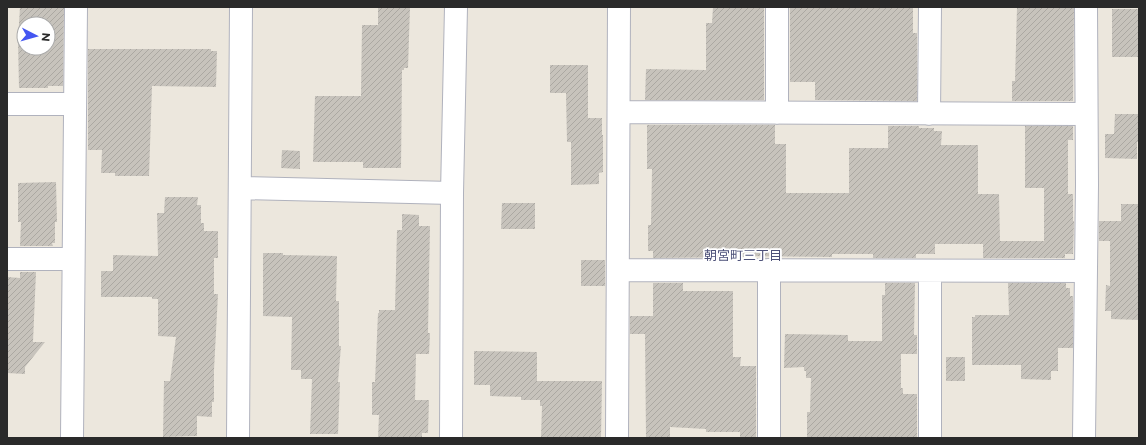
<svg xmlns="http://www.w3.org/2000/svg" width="1146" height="445" viewBox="0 0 1146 445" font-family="Montserrat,'Noto Sans JP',sans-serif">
  <defs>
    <pattern id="building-hatch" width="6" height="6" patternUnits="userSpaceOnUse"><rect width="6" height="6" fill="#c7c3bc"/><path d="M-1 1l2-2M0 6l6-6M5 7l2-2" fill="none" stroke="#aba8a2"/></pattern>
  </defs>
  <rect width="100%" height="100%" fill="#ece7dd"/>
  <path fill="url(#building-hatch)" fill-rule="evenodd" d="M 20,7 L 64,7 L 63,86 L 48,86 L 48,88 L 19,88 L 18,40 ZM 24,24 L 48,24 L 48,48 L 24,48 Z
    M 378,7 L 410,7 L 408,68 L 404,68 L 404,70 L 402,70 L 401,168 L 363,168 L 363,162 L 313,162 L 315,96 L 361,96 L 362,25 L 378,25 Z
    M 713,7 L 764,7 L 764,100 L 645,100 L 646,69 L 706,70 L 706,23 L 712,23 Z
    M 790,7 L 913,7 L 913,33 L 917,33 L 917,101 L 815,100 L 815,82 L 790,82 Z
    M 1017,7 L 1074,7 L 1073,101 L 1012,101 L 1012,81 L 1015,81 Z
    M 1112,9 L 1139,9 L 1139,57 L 1112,57 Z
    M 88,49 L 211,49 L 211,51 L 217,51 L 216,87 L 152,86 L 149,176 L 115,176 L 115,173 L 101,173 L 102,150 L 88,150 Z
    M 550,65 L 588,65 L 588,118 L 602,118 L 602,135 L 603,135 L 603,172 L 599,173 L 599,184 L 571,185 L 571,142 L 567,142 L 566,93 L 550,93 Z
    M 1115,114 L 1139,114 L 1139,142 L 1137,142 L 1137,159 L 1105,158 L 1105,134 L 1114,134 Z
    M 647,125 L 775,125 L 775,144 L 786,144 L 786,193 L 849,193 L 849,148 L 888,148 L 888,126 L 919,126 L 919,128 L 934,128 L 934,131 L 942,131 L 941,145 L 978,145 L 978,194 L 999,194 L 1000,241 L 1044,241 L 1044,188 L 1025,188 L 1025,126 L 1073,126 L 1073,140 L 1068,140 L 1068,194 L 1073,194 L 1073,221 L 1074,221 L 1073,254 L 1065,254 L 1065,258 L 983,258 L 983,244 L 935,244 L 935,254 L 916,254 L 916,258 L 873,258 L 873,254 L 832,254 L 832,257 L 746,256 L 746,257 L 653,258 L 653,251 L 648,251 L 648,225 L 651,225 L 652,169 L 647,169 Z
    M 282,150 L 300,151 L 300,169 L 281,168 Z
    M 56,182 L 57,222 L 55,222 L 55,243 L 52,243 L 53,246 L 20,246 L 21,222 L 18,222 L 18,183 Z
    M 165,197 L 198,197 L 197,205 L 201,205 L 201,223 L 204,223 L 204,231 L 218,231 L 218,258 L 214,258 L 214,294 L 218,294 L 214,370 L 214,402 L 212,402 L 212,417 L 197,416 L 197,436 L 163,437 L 164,381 L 170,381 L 176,337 L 158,336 L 158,299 L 152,299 L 152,297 L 101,297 L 101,271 L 113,271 L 113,255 L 158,256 L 157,213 L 164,213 Z
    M 502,203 L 535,203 L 535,229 L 501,229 Z
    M 1121,204 L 1139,204 L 1139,320 L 1111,319 L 1111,311 L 1105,311 L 1106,285 L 1110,286 L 1110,241 L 1099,241 L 1099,221 L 1121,221 Z
    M 402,214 L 419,215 L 419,226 L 430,226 L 428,333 L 430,333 L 429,354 L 416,354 L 415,400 L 429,400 L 428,433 L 422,433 L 422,438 L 378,438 L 379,415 L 372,415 L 372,382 L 375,382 L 378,313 L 379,313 L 379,310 L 395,310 L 397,230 L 402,230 Z
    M 263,253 L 283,253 L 283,255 L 337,256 L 336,301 L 339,301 L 339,346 L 341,346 L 338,382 L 340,382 L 338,434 L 310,434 L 312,379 L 301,379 L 301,370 L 291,370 L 292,317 L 263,316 Z
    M 581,260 L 605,260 L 605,286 L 581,286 Z
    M 20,272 L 36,272 L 33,342 L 45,342 L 25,367 L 25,374 L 7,373 L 7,277 L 20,278 Z
    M 653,283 L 683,283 L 683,291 L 733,291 L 733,357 L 741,357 L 740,366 L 756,366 L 756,438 L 740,437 L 740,432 L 706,432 L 706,429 L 670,427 L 670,438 L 646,438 L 645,334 L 630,334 L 630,316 L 653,316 Z
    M 885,283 L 915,283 L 914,335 L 917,335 L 917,354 L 901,354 L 901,388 L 903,388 L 903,394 L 917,394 L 917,438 L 807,438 L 807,412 L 810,412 L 811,378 L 806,378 L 806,371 L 804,371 L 804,367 L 784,368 L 785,334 L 848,335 L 848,341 L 882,341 L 882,295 L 885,295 Z
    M 1008,283 L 1066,283 L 1066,288 L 1070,288 L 1070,296 L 1073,296 L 1073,348 L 1058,348 L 1058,371 L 1051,371 L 1051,380 L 1021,379 L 1021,365 L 972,365 L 972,317 L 975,317 L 975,315 L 1009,315 Z
    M 474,351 L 537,352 L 537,381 L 602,381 L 601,438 L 541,438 L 542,406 L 540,406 L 540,400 L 521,400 L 521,397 L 490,396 L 490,385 L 474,385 Z
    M 946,357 L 965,357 L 965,381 L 946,381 Z"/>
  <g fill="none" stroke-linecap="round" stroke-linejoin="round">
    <g stroke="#b0b2bd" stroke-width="24">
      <path id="minor" d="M 777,7 L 777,113
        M 7,104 L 75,104
        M 619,112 L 1086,114
        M 929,114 L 930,7
        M 240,188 L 452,193
        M 7,259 L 73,259
        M 618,270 L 1085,271
        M 769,270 L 769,438
        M 72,438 L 76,7
        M 238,438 L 241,7
        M 451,438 L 452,193 L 456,7
        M 617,438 L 619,7
        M 930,438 L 930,271
        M 1084,438 L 1087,185 L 1086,7"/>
    </g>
    <use href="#minor" stroke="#fff" stroke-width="22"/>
  </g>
  <g text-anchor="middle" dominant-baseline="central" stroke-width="3.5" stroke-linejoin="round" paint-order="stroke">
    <g font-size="13" fill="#4d5179" stroke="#fff">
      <text x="743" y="255">朝宮町三丁目</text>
    </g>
  </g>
  <rect width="1146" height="445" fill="none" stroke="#2a2a2a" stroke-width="16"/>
  <g transform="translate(36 36) rotate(96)"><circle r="19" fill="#ffffff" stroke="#aaaaaa"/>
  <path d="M0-3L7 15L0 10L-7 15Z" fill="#4456f1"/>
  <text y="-6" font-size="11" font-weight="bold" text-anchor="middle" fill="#2a2a2a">N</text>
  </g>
</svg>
